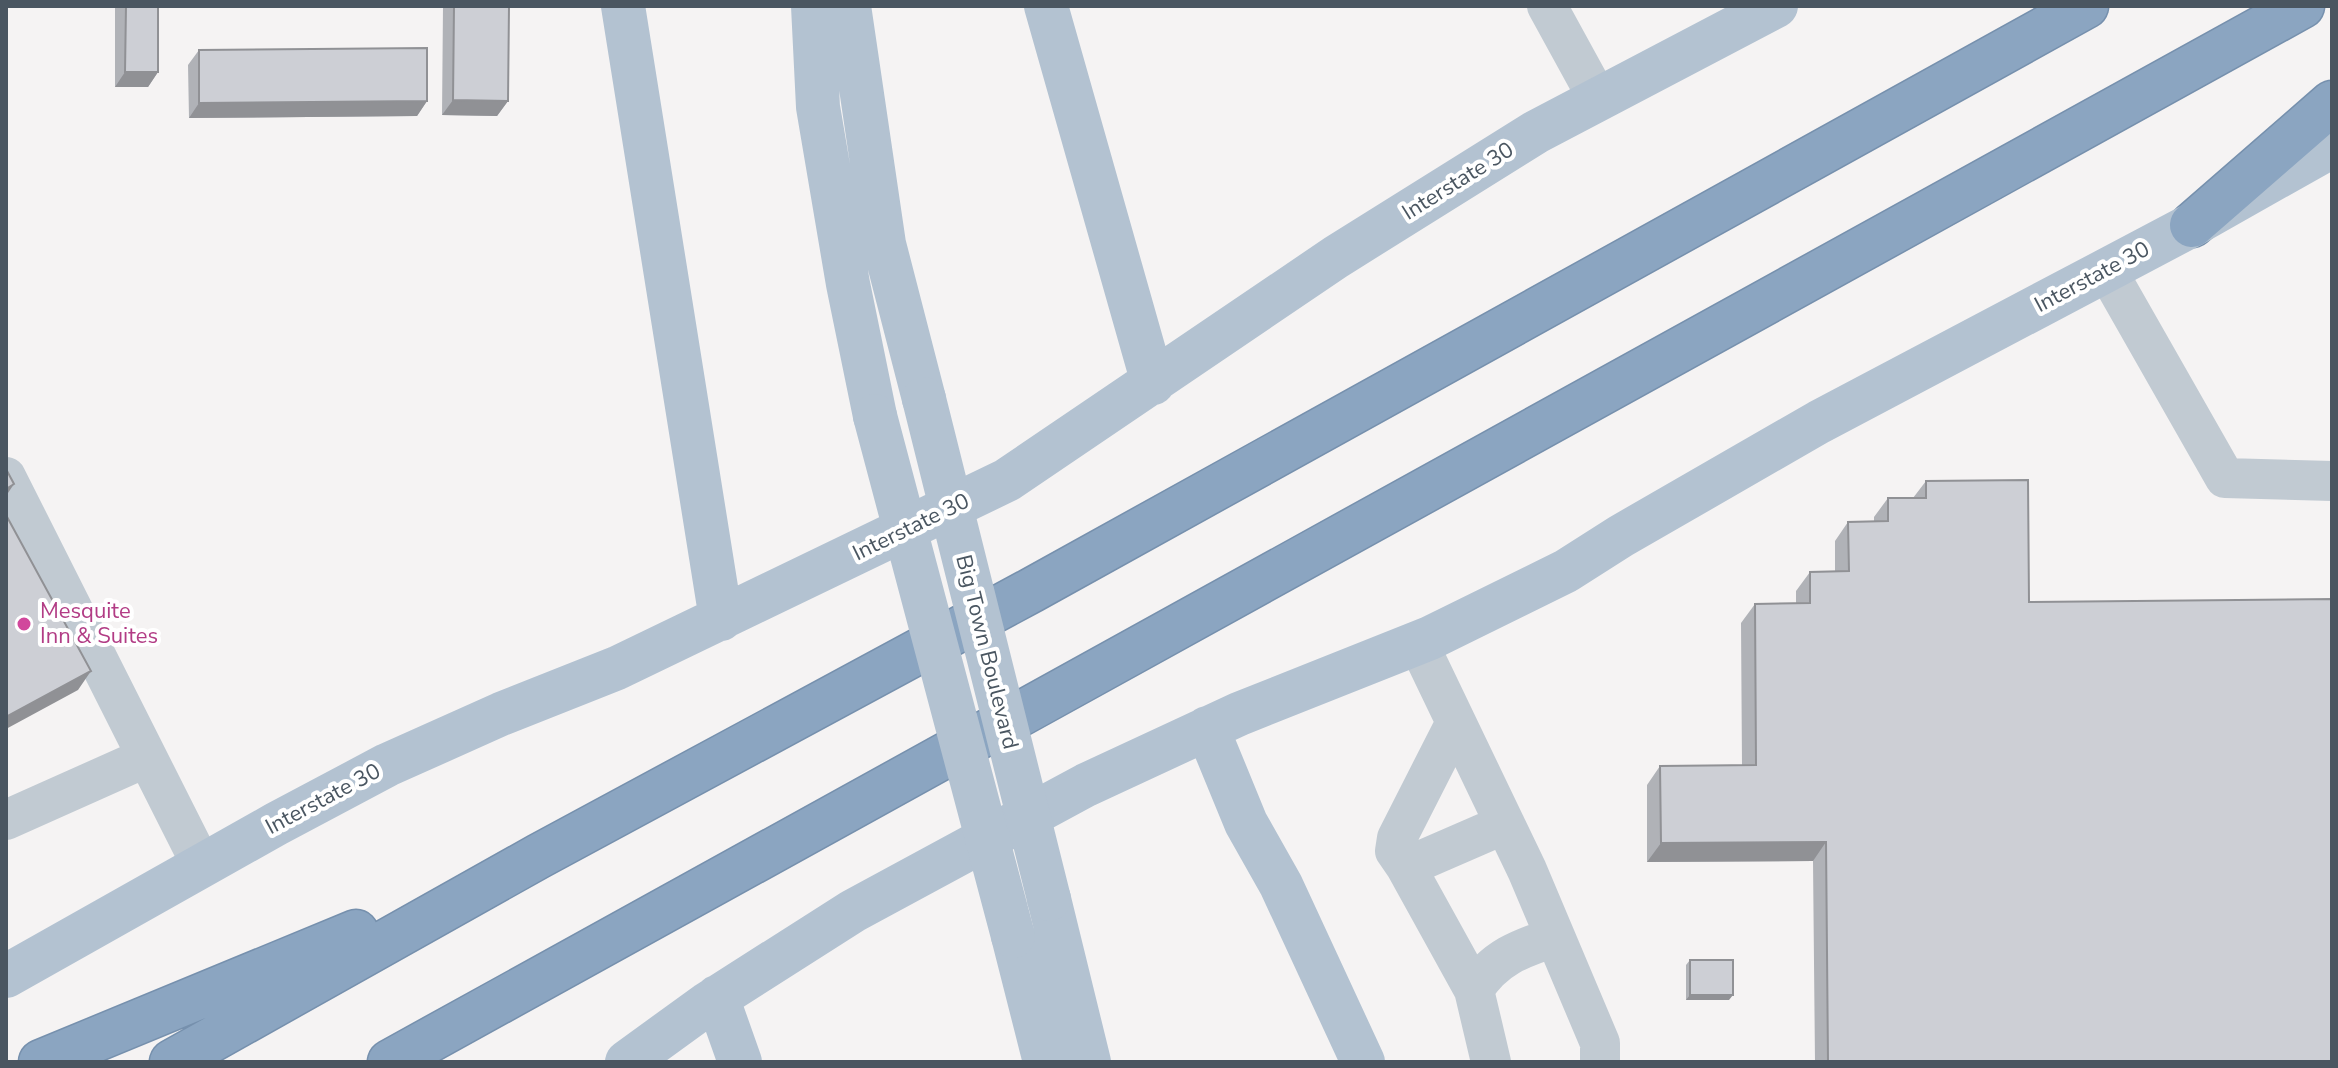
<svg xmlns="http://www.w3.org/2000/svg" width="2338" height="1068" viewBox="0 0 2338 1068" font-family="'Nunito Sans',sans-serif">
  <rect width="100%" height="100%" fill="#f5f3f3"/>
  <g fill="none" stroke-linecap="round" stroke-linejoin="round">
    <g stroke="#7690ad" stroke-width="47">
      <path id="highway" d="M 2192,225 L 2332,103
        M 41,1062 L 356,932
        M 172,1062 L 539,856 L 1032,590 L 2086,6
        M 390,1062 L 2302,6"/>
    </g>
    <path stroke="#c1cad2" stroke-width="40" d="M 1547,6 L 1598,99
      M 2106,269 L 2225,478 L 2332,481
      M 6,477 L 202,866
      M 1418,643 L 1527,870 L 1600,1043 L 1600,1062
      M 1456,722 L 1397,838 L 1395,851 L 1406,867 L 1505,824
      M 6,820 L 147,757
      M 1406,867 L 1474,990
      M 1491,1062 L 1474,990 C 1493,958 1521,948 1555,937"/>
    <path stroke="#b3c2d1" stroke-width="44" d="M 623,6 L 721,619
      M 813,6 L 818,107 L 848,284 L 875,416
      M 849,6 L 884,244 L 924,399
      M 1046,6 L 1153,383
      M 1207,728 L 1246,823 L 1281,885 L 1363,1062
      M 1049,899 L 1089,1062
      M 1013,936 L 1045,1062
      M 6,976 L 276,824 L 387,765 L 501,714 L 617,668 L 1007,480 L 1336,257 L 1536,132 L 1776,6
      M 717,997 L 740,1062
      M 627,1062 L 707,1004 L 853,911 L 1086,785 L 1239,714 L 1430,638 L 1566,571 L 1621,536 L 1819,422 L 2192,225 L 2332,146"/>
    <use href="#highway" stroke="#8ba5c1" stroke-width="44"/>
    <path stroke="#b3c2d1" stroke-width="44" d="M 924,399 L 1049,899
      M 875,416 L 1013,936"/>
  </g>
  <path fill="#b0b2b7" d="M 115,6 L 158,6 L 158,72 L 148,87 L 115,87 Z
    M 443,6 L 509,6 L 508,101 L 497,116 L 442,115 Z
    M 199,50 L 427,101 L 417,116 L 189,118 L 188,65 Z
    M 1926,481 L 2029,602 L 2332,1062 L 1815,1062 L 1813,861 L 1647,862 L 1647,785 L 1660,766 L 1742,766 L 1741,623 L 1755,604 L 1796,603 L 1796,591 L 1810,572 L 1835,571 L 1835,541 L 1848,522 L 1874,521 L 1874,517 L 1888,498 L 1913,498 Z
    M 1690,960 L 1729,1000 L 1686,1000 L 1686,965 Z"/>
  <path fill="#909195" d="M 125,72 L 158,72 L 148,87 L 115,87 Z
    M 453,100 L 508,101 L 497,116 L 442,115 Z
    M 427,101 L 417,116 L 189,118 L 199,103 Z
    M 14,484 L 6,496 L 6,489 Z
    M 91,671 L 78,690 L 6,729 L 6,717 Z
    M 1826,842 L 1813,861 L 1647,862 L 1661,843 Z
    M 1690,995 L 1733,995 L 1729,1000 L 1686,1000 Z"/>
  <path fill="#cdcfd5" stroke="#909195" stroke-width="2" d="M 126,6 L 158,6 L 158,72 L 125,72 Z
    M 454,6 L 509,6 L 508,101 L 453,100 Z
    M 427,48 L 427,101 L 199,103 L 199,50 Z
    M 6,469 L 14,484 L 6,489 Z
    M 2028,480 L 2029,602 L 2332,599 L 2332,1062 L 1828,1062 L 1826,842 L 1661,843 L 1660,766 L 1756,765 L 1755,604 L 1810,603 L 1810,572 L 1849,571 L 1848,522 L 1888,521 L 1888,498 L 1926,498 L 1926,481 Z
    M 6,515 L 91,671 L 6,717 Z
    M 1690,960 L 1733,960 L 1733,995 L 1690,995 Z"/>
  <circle fill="#d1479c" stroke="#fff" stroke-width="3" cx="24" cy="624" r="8"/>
  <g text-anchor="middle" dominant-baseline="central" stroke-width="8" stroke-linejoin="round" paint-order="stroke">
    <g font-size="22" fill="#4a5661" stroke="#fff">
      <text transform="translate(1458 181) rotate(-32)">Interstate 30</text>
      <text transform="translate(2092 277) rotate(-28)">Interstate 30</text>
      <text transform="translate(911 527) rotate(-26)">Interstate 30</text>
      <text transform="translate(987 652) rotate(76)">Big Town Boulevard</text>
      <text transform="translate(323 799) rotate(-28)">Interstate 30</text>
    </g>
    <g font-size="22" fill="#b23c85" stroke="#fff" text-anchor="start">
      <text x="40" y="611">Mesquite<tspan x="40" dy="25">Inn &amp; Suites</tspan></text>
    </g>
  </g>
  <rect width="2338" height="1068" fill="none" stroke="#4a5661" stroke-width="16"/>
</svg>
